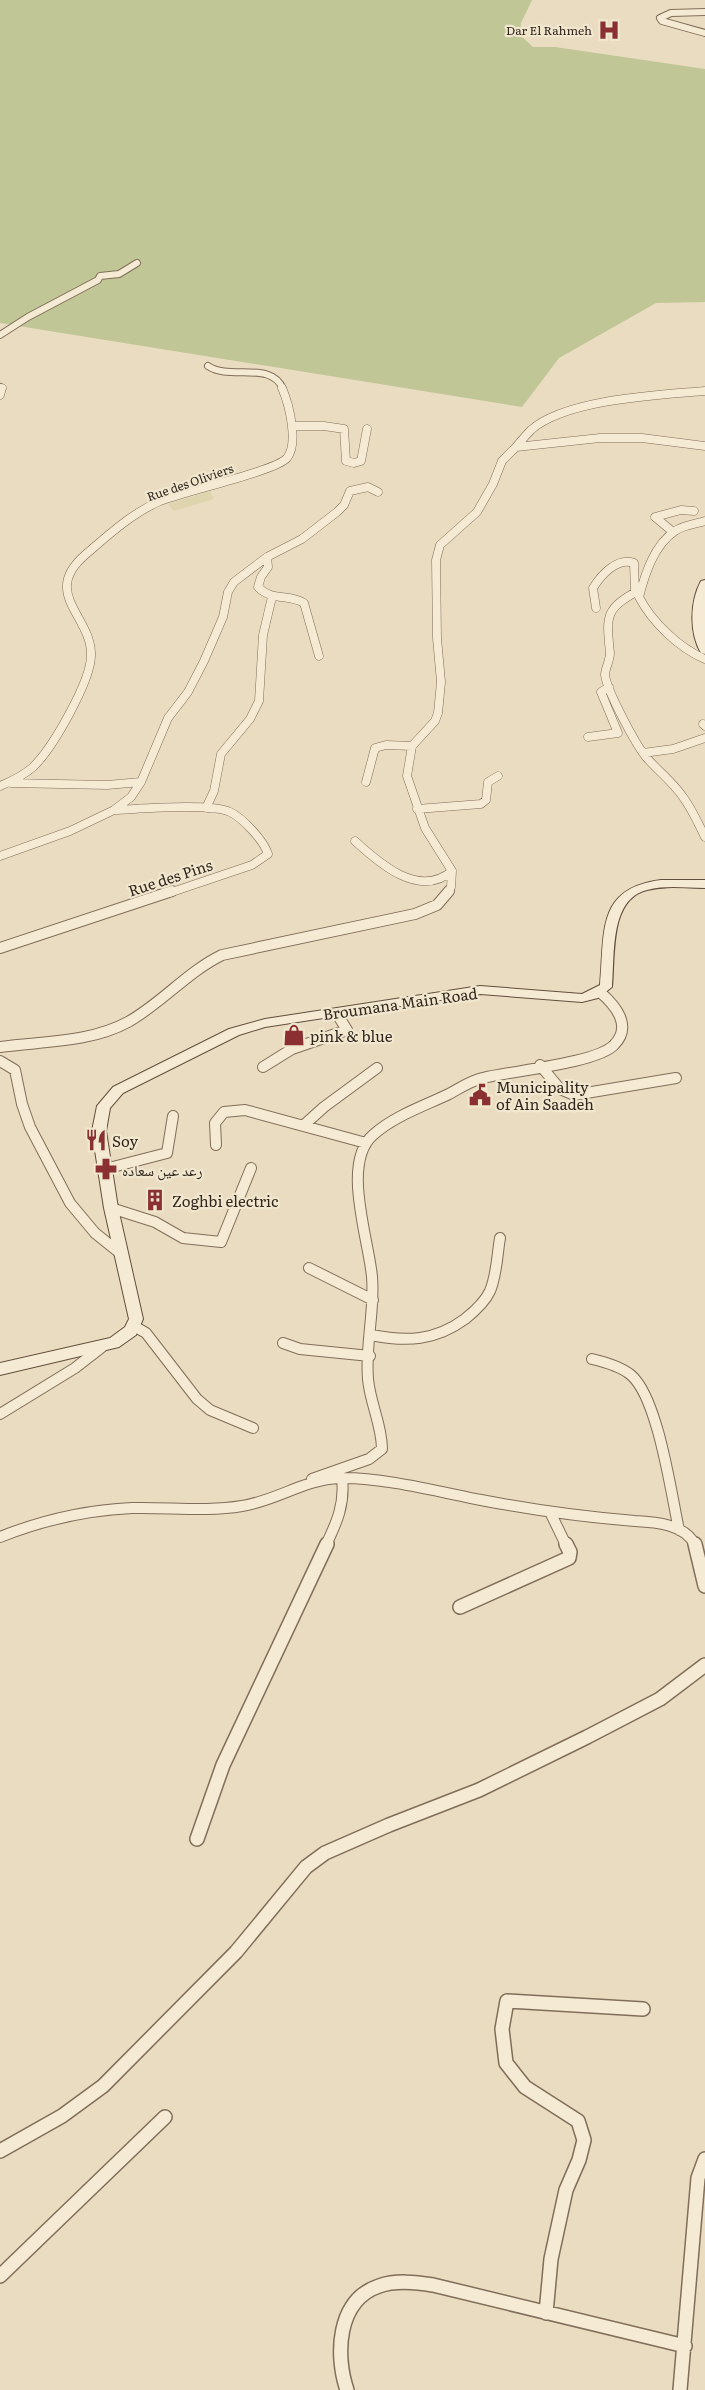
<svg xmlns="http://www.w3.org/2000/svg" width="705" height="2390" viewBox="0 0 705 2390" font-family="Literata,'Noto Naskh Arabic',serif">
  <rect width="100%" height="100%" fill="#e9dcc0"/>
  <path fill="#ded5af" d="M 210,491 L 214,499 L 174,511 L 168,504 Z"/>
  <path fill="#c1c696" d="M 0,0 L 532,0 L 521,23 L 520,35 L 533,47 L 555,47 L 705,69 L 705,302 L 656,303 L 559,358 L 522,407 L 0,323 Z"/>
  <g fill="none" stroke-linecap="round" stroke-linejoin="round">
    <g stroke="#816e5a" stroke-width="8">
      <path id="street-far3" d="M 705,12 L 671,13 L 660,18 L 662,21 L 705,33
        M 0,335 L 28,317 L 98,280 L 100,276 L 119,274 L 137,263
        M 208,366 C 230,381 271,360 283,389
        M 0,387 L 2,389"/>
    </g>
    <g stroke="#816e5a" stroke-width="9">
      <path id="street-far2" d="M 0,395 L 2,388
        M 292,426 L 324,426 L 344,429 L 346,461 L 354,463 L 361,461 L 367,429
        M 516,447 C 521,441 526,435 531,430 C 566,399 659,395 705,391
        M 705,521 C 695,524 683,525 675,531 C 654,545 645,574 639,597 C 652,622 679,648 705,659
        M 673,532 L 655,517 L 681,510 L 694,511
        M 267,557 L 268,567 L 261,577 L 258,587 C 271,601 289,594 304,603 L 319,656
        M 641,589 C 605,609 606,614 610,653 C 610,661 605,668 605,675 C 607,691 636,745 646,757 C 658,771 673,782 683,797 C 692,809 698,823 705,837
        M 596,608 L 593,588 C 601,575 617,557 634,563 L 635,592
        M 703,724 L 705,726
        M 588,737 L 618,733 L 601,692 L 609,687
        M 643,753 L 673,749 L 705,738
        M 366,782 L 375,748 L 386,745 L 412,746
        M 11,783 L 107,785 L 141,782
        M 0,786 C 12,781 23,776 33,767 C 52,749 92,680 91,654 C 91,616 41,593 85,555 C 107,536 131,514 158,502 C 181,492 276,471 287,458 C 299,443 289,404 282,388
        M 206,808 L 214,791 L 221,754 L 250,719 L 259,701 L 263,635 L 272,597
        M 417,809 L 481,804 L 486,800 L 488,782 L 498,776
        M 115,810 C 140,809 210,803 230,812 C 243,818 264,841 268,854 L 252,865 L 169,893
        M 355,841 C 379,863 419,899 452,871
        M 0,856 L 70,831 L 114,810 L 131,797 L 141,782 L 168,718 L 188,692 L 204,661 L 223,617 L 228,592 L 234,582 L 267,557 L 302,539 L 337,512 L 344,505 L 350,491 L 368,487 L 378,492
        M 448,893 L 451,887 L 452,871 L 425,828 L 407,776 L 412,746 L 435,721 L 438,713 L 441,682 L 437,638 L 436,560 L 440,545 L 477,512 L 493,484 L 502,461 L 516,447 L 600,438 L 642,438 L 705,446"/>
    </g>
    <g stroke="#816e5a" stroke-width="12">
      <path id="street-far1" d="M 0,948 L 172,891
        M 0,1047 C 43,1041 89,1043 128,1022 C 162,1003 187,972 222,955 L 415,914 L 437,905 L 449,891
        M 0,1061 L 15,1070 L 22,1104 L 30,1127 L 70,1203 L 95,1233 L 120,1253
        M 540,1065 L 560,1089 L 574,1095 L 676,1078
        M 263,1067 L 292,1049 L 347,1030 L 337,1014
        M 304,1125 L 324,1107 L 377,1068
        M 216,1145 L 215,1123 L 224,1112 L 245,1110 L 366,1143
        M 105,1169 L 167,1153 L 173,1116
        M 111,1208 L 155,1222 L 183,1238 L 221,1242 L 251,1168
        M 309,1268 L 373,1300
        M 134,1326 L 146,1333 L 197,1399 L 210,1410 L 253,1428
        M 371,1335 C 407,1342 435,1341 465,1319 C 475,1311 485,1302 490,1291 C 497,1274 497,1255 500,1238
        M 283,1343 L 300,1349 L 370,1356
        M 592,1359 C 605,1362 620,1366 631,1375 C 658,1398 671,1493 679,1530
        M 0,1414 L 75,1368 L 102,1347
        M 312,1479 L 369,1459 L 382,1449 C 382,1425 370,1403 368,1379 C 365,1345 375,1311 372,1277 C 369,1240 341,1163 373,1135 C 394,1116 424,1106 449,1094 C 460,1088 472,1080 483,1078 C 511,1071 597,1063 614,1045 C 633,1026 615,1005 600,992
        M 551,1514 L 566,1545
        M 0,1537 C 43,1520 86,1510 132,1508 C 169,1507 206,1512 242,1506 C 276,1501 305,1479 340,1478 C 381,1477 440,1492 481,1500 C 533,1510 583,1517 635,1521 C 655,1522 685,1524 695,1545
        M 326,1545 C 337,1522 345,1504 342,1478"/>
    </g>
    <g stroke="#816e5a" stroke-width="16">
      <path id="street" d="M 695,1544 L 705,1586
        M 460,1607 L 569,1558 L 570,1552 L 566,1544
        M 197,1839 L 223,1765 L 327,1544
        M 0,2151 L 62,2116 L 103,2086 L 236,1952 L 306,1867 L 325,1853 L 389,1825 L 479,1790 L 587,1737 L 660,1699 L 705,1665
        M 0,2276 L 165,2117
        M 546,2313 L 551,2259 L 566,2190 L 579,2160 L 584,2140 L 578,2121 L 525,2087 L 506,2063 L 502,2029 L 507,2001 L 643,2009
        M 347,2390 C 335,2355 337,2300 379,2286 C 396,2280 415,2282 433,2285 L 685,2346
        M 680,2390 L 698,2178 L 705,2159"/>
    </g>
    <g stroke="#624f3d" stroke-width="2">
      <path id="secondary" d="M 705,580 L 705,654 L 701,653 C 689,633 690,601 701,581 Z
        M 661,880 L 705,880 L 705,888 C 686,888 666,885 647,890 C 609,899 615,956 612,987 L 598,998 L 582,1002 L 480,994 L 265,1027 L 239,1035 L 123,1093 L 110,1108 L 106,1131 L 118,1208 L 143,1319 L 136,1335 L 119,1347 L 0,1375 L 0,1363 L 110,1338 L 125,1327 L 129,1319 L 104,1208 L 92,1131 L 97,1106 L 113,1087 L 229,1029 L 265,1019 L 480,986 L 582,994 L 600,985 C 605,932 596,888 661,880 Z"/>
    </g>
    <use href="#street-far3" stroke="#f5ead3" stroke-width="6"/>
    <use href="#street-far2" stroke="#f5ead3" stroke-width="8"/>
    <use href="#street-far1" stroke="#f5ead3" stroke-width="10"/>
    <use href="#street" stroke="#f5ead3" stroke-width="13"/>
    <use href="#secondary" fill="#f5ead3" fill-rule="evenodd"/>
  </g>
  <defs>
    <g id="hospital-bare" transform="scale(1.725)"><path d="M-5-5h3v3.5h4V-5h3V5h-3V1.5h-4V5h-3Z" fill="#8a2f32" stroke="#f1e7cf" stroke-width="2.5" paint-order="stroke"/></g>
    <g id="shop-bare" transform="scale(1.725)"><path d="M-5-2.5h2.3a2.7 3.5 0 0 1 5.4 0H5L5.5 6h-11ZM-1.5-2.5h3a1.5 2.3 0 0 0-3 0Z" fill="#8a2f32" stroke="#f1e7cf" stroke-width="2.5" paint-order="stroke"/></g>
    <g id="civic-bare" transform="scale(1.725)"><path d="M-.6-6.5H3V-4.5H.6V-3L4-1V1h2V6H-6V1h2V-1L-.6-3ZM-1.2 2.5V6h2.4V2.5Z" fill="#8a2f32" stroke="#f1e7cf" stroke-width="2.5" paint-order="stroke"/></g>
    <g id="restaurant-bare" transform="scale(1.725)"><path d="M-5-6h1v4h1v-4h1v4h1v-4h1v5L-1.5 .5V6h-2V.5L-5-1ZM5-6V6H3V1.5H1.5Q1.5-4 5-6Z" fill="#8a2f32" stroke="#f1e7cf" stroke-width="2.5" paint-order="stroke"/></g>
    <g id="pharmacy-bare" transform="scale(1.725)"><path d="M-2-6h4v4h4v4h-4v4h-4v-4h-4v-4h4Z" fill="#8a2f32" stroke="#f1e7cf" stroke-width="2.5" paint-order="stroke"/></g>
    <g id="building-bare" transform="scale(1.725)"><path d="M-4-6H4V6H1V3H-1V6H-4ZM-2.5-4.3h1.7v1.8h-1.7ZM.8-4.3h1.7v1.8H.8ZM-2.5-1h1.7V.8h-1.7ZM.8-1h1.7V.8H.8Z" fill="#8a2f32" stroke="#f1e7cf" stroke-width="2.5" paint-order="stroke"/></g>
  </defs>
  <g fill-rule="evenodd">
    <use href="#hospital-bare" x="609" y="30"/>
    <use href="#shop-bare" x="294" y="1035"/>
    <use href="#civic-bare" x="480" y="1095"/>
    <use href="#restaurant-bare" x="96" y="1140"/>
    <use href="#pharmacy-bare" x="106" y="1169"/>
    <use href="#building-bare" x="155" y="1200"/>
  </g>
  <g text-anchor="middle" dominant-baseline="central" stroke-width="4.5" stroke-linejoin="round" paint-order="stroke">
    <g font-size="12" fill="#32271d" stroke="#f1e7cf" text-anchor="end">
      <text x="592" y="30">Dar El Rahmeh</text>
    </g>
    <g font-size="12" fill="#32271d" stroke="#f1e7cf">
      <text transform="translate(190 482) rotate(-19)">Rue des Oliviers</text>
    </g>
    <g font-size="15" fill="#32271d" stroke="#f1e7cf">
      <text transform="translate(170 877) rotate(-18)">Rue des Pins</text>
      <text transform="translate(400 1003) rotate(-8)">Broumana Main Road</text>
    </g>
    <g font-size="15" fill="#32271d" stroke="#f1e7cf" text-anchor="start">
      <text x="310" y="1035">pink &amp; blue</text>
      <text x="496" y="1086">Municipality<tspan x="496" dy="17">of Ain Saadeh</tspan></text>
      <text x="112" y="1140">Soy</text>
      <text x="122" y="1169">رعد عين سعاده</text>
      <text x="172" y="1200">Zoghbi electric</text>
    </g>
  </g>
</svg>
